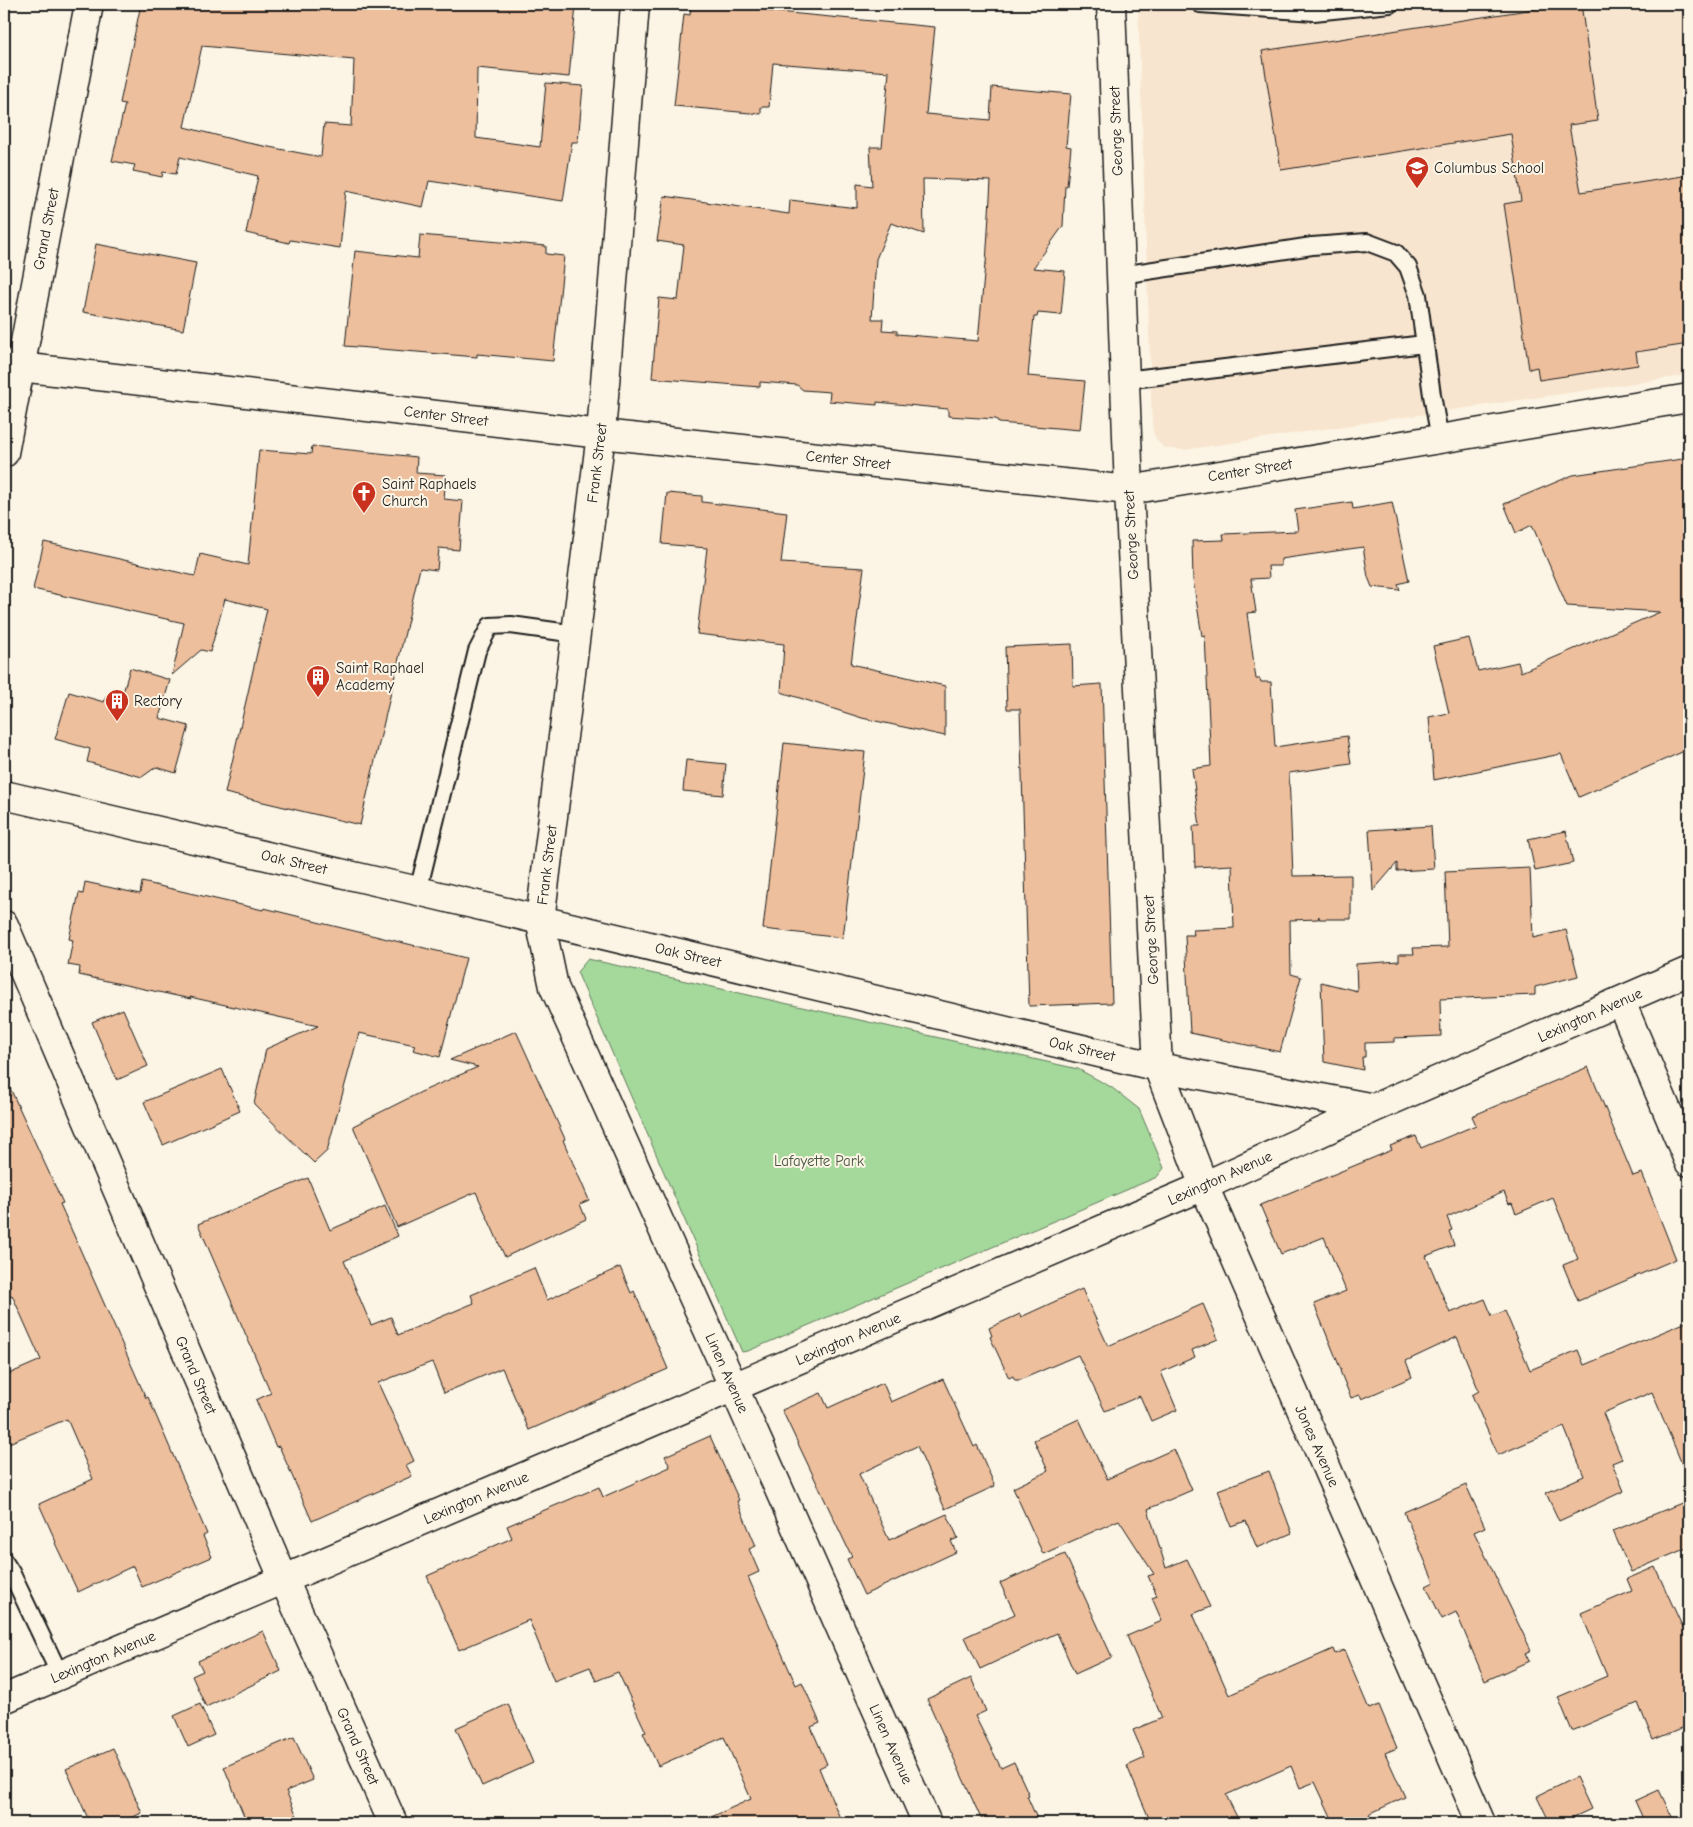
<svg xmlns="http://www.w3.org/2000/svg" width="1693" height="1827" viewBox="0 0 1693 1827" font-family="'Comic Neue',sans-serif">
  <rect width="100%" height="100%" fill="#fcf5e5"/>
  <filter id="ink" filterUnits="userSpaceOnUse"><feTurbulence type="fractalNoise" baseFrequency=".02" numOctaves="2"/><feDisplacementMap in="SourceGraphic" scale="10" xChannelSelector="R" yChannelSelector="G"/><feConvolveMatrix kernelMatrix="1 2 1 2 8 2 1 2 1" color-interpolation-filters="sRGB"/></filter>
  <g filter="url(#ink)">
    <path fill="#f8e5cf" d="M 1138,4 L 1689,4 L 1689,375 L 1184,450 L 1170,449 L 1163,447 L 1158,442 L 1154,435 L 1152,425 Z"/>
    <path fill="#a4d99b" stroke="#607a5c" d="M 588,959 L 1078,1069 L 1111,1087 L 1139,1109 L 1164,1168 L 1157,1177 L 748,1351 L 742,1352 L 577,972 Z"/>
    <path fill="#edbf9d" stroke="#1c1c1c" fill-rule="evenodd" d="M 141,4 L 573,4 L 573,6 L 576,6 L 569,77 L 477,68 L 476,138 L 540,147 L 546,83 L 583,86 L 578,142 L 572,142 L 563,201 L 429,181 L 423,207 L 346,191 L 340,248 L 290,240 L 289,243 L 246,233 L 258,176 L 180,157 L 176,174 L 163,172 L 162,177 L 133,171 L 135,165 L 112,161 L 125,104 L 120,103 ZM 202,46 L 354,60 L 351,126 L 324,124 L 321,157 L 243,142 L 184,127 Z
      M 691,4 L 732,4 L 769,7 L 768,11 L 935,27 L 926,114 L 990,120 L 992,87 L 1071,94 L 1066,146 L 1071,147 L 1067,186 L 1065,186 L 1063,226 L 1033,268 L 1065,271 L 1061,315 L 1038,313 L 1037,317 L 1034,317 L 1028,376 L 1085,381 L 1080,430 L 999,423 L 996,419 L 948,416 L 948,409 L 877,402 L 877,405 L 829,401 L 830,392 L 803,390 L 797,385 L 760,382 L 760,387 L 652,378 L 659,298 L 678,300 L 684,245 L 657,241 L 664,196 L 789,214 L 790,200 L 857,208 L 857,184 L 872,186 L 870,147 L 882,147 L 889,72 L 773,63 L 769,107 L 761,107 L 761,114 L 674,106 L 684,14 L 690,15 ZM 923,179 L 991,181 L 986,264 L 985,264 L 978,341 L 897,334 L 897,331 L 882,330 L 883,319 L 872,319 L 876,259 L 891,223 L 924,234 Z
      M 1567,4 L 1581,4 L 1598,121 L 1569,125 L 1581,192 L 1689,175 L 1689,344 L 1636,352 L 1638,365 L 1539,380 L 1537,367 L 1529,369 L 1504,204 L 1521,201 L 1511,134 L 1281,170 L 1262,51 Z
      M 420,235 L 546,246 L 546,254 L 564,256 L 553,361 L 477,354 L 477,357 L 345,346 L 355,251 L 418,258 Z
      M 96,244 L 196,263 L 183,330 L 83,312 Z
      M 312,446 L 417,457 L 416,473 L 446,475 L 444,499 L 463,501 L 459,550 L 439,548 L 437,570 L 420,568 L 360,825 L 225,793 L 267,609 L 225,599 L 210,652 L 201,650 L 172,675 L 184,623 L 33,589 L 44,542 L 195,576 L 200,554 L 248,565 L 259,450 L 311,454 Z
      M 1689,458 L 1689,749 L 1579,797 L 1561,754 L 1434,780 L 1429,717 L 1449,713 L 1433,646 L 1469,638 L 1478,671 L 1518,662 L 1521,672 L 1660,612 L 1567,606 L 1532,525 L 1516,533 L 1504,504 L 1573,475 Z
      M 667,493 L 702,496 L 702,502 L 787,512 L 781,563 L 864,568 L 851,664 L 945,686 L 945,736 L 862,718 L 781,692 L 784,644 L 697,634 L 707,548 L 662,544 Z
      M 1352,502 L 1353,509 L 1392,502 L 1409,581 L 1398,584 L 1400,590 L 1372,587 L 1368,577 L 1363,547 L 1281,559 L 1281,566 L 1268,566 L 1269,578 L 1251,579 L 1256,612 L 1247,613 L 1256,679 L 1260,679 L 1261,682 L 1271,682 L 1275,747 L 1347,736 L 1351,764 L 1289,773 L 1293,876 L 1351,875 L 1351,919 L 1319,919 L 1319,916 L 1318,919 L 1290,920 L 1291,974 L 1301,977 L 1280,1052 L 1190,1033 L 1185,935 L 1194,935 L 1193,930 L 1234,928 L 1232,865 L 1195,867 L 1193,826 L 1200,826 L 1192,769 L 1211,766 L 1205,635 L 1202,636 L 1193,580 L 1192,541 L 1224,540 L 1223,534 L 1298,531 L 1295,510 Z
      M 1072,644 L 1073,686 L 1102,684 L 1112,1003 L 1029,1006 L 1020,709 L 1007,709 L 1005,647 Z
      M 130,668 L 170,680 L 159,718 L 189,726 L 176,773 L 156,767 L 142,777 L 87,762 L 90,749 L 55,739 L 69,692 L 104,702 L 106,696 L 121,700 Z
      M 784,743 L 865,752 L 843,938 L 763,929 Z
      M 686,760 L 726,764 L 723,795 L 683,791 Z
      M 1431,826 L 1434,869 L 1397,871 L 1397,863 L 1373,891 L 1369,830 Z
      M 1566,831 L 1573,863 L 1535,871 L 1528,839 Z
      M 1530,868 L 1533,938 L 1566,930 L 1578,976 L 1535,987 L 1535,995 L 1440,999 L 1441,1036 L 1394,1038 L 1394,1042 L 1365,1043 L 1365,1057 L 1362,1057 L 1363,1070 L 1324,1062 L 1321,982 L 1357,991 L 1356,964 L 1399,961 L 1399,954 L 1414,954 L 1413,948 L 1448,947 L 1445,872 Z
      M 85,882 L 140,894 L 142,882 L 263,910 L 264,908 L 313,920 L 313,921 L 466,958 L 440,1057 L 413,1050 L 415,1045 L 359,1033 L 327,1151 L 314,1163 L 254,1104 L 266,1049 L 318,1026 L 190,997 L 191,999 L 79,975 L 80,967 L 68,965 L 73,940 L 69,939 L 79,893 L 83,894 Z
      M 123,1009 L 148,1066 L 117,1080 L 92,1022 Z
      M 516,1031 L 565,1139 L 563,1140 L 589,1200 L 580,1204 L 586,1219 L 505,1257 L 476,1192 L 397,1227 L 353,1126 L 421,1092 L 478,1067 L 450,1060 Z
      M 1588,1067 L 1633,1176 L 1642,1173 L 1676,1259 L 1578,1301 L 1563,1265 L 1578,1259 L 1553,1198 L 1516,1214 L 1512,1203 L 1509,1204 L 1504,1192 L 1447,1217 L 1452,1230 L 1449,1231 L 1454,1245 L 1426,1256 L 1450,1313 L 1485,1299 L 1492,1316 L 1505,1311 L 1530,1370 L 1578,1350 L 1584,1365 L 1689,1321 L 1689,1481 L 1652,1392 L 1603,1413 L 1622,1459 L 1612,1463 L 1624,1491 L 1559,1521 L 1546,1493 L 1584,1476 L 1564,1427 L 1498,1455 L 1472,1395 L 1479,1391 L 1457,1337 L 1406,1361 L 1412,1377 L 1362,1399 L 1360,1395 L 1351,1398 L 1340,1371 L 1341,1370 L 1314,1304 L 1346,1291 L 1324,1237 L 1281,1254 L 1260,1205 L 1392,1150 L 1390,1146 L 1416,1136 L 1421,1148 L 1476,1125 L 1472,1116 Z
      M 222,1069 L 240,1111 L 163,1145 L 144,1102 Z
      M 4,1075 L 63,1203 L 60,1204 L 146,1398 L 148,1397 L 207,1534 L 203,1536 L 212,1557 L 142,1587 L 133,1566 L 78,1592 L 55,1543 L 56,1542 L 39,1504 L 93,1479 L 67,1419 L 4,1445 L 4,1376 L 41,1360 L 12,1295 L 4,1299 Z
      M 308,1178 L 330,1230 L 385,1206 L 398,1236 L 344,1261 L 371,1325 L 391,1317 L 398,1335 L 474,1303 L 471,1295 L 534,1268 L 547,1300 L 620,1267 L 631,1293 L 634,1291 L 668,1369 L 529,1430 L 502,1368 L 444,1393 L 432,1362 L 378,1383 L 414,1461 L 406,1465 L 412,1476 L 312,1521 L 279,1446 L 276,1447 L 256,1400 L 271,1393 L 198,1224 Z
      M 1082,1289 L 1108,1346 L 1203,1304 L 1218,1339 L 1192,1350 L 1195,1357 L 1161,1372 L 1177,1410 L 1151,1421 L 1140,1396 L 1105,1411 L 1078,1355 L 1020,1380 L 1015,1380 L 1013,1376 L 1009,1378 L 990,1337 L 992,1336 L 989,1328 L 1020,1314 L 1021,1317 Z
      M 943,1379 L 974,1447 L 977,1445 L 995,1486 L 945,1509 L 917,1446 L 859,1474 L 889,1540 L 947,1514 L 958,1538 L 951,1541 L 956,1552 L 864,1595 L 847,1559 L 852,1557 L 782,1410 L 821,1393 L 828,1408 L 883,1383 L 891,1402 Z
      M 1079,1419 L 1107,1479 L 1174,1449 L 1192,1490 L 1148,1509 L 1166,1568 L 1187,1559 L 1210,1607 L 1193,1614 L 1229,1695 L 1333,1649 L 1335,1654 L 1344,1650 L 1369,1709 L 1379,1705 L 1397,1748 L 1385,1753 L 1405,1797 L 1369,1814 L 1373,1823 L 1334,1823 L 1315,1782 L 1300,1788 L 1291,1766 L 1226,1795 L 1240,1823 L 1151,1823 L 1127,1766 L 1145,1758 L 1133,1730 L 1162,1718 L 1127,1636 L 1162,1621 L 1152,1598 L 1157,1596 L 1148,1576 L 1154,1574 L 1119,1520 L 1043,1554 L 1013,1488 L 1048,1471 L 1034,1440 Z
      M 710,1436 L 739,1500 L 737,1501 L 756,1546 L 749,1549 L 759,1572 L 748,1577 L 796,1685 L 802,1682 L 820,1723 L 811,1727 L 827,1764 L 819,1768 L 842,1823 L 698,1823 L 751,1799 L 724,1737 L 658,1766 L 643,1733 L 646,1732 L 618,1672 L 596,1681 L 590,1667 L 554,1681 L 529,1620 L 459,1650 L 427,1576 L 512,1538 L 507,1526 L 599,1487 L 603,1497 L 670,1467 L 665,1456 Z
      M 1269,1471 L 1292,1533 L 1257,1548 L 1246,1521 L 1231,1526 L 1218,1490 Z
      M 1466,1485 L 1485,1527 L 1474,1532 L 1531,1650 L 1525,1653 L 1529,1661 L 1485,1681 L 1456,1612 L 1442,1619 L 1426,1586 L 1434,1582 L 1404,1512 Z
      M 1689,1500 L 1689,1547 L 1631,1572 L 1613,1531 Z
      M 1065,1554 L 1112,1657 L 1075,1674 L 1057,1633 L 980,1669 L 965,1637 L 1015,1614 L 1000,1583 Z
      M 1655,1567 L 1689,1641 L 1689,1725 L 1653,1740 L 1638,1703 L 1572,1731 L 1558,1697 L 1607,1676 L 1581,1613 L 1632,1591 L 1627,1579 Z
      M 263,1631 L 281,1671 L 206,1707 L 192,1676 L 203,1671 L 198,1661 Z
      M 971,1678 L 986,1711 L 975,1716 L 1001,1768 L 1014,1762 L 1029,1795 L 1027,1796 L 1039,1823 L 983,1823 L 927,1699 Z
      M 200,1704 L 214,1735 L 188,1747 L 174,1716 Z
      M 508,1704 L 533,1763 L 482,1786 L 456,1728 Z
      M 294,1737 L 313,1780 L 286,1791 L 300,1823 L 247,1823 L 224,1767 Z
      M 113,1748 L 142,1813 L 118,1823 L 90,1823 L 66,1769 Z
      M 1576,1777 L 1591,1809 L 1561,1823 L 1550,1823 L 1537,1796 Z
      M 1659,1790 L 1675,1823 L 1645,1823 L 1635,1801 Z"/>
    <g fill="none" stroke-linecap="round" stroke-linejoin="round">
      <g stroke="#1c1c1c" stroke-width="20">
        <path id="service" d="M 1200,4 L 1314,12 L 1390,4
          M 1121,275 L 1312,246 L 1367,242 L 1396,253 L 1408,267 L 1418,295 L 1432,395 L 1440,439
          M 1125,380 L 1424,344
          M 418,891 L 477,651 L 490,626 L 511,625 L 576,634
          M 4,1561 L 11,1572 L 60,1675"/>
      </g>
      <g stroke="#1c1c1c" stroke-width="31">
        <path id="minor" d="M 635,4 L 601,434 L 540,920 L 554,987 L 734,1388 L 927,1823
          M 1111,4 L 1129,490 L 1158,1067 L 1204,1186 L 1481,1823
          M 4,364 L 20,367 L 601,434 L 1129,490 L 1689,398
          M 4,795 L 418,891 L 1158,1067 L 1374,1108
          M 1621,1002 L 1689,1162
          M 4,1699 L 1204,1186 L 1374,1108 L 1689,971"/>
      </g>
      <g stroke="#1c1c1c" stroke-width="31">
        <path id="tertiary" d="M 4,453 L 89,4
          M 4,925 L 284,1580 L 393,1823"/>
      </g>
      <use href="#service" stroke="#fcf5e5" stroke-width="16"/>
      <use href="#minor" stroke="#fcf5e5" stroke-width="28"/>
      <use href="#tertiary" stroke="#fcf5e5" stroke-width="28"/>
    </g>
  </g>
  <defs>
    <g id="school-pin" transform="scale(1.25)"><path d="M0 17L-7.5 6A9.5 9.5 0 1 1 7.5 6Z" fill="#c8321e" stroke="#fcf5e5"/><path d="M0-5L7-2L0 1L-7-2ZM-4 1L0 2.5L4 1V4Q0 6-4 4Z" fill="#fff"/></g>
    <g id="church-pin" transform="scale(1.25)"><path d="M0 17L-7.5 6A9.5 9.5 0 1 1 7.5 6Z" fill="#c8321e" stroke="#fcf5e5"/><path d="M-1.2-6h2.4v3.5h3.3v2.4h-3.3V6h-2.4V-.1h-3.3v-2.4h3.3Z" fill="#fff"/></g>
    <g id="building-pin" transform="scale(1.25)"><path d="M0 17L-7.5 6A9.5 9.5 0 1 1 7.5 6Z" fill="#c8321e" stroke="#fcf5e5"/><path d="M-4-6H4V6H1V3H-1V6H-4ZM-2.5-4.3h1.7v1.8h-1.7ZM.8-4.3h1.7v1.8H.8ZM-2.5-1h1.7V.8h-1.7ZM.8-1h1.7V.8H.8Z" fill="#fff"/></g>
  </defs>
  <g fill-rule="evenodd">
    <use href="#school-pin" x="1417" y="168"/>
    <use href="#church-pin" x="364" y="493"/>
    <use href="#building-pin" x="318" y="677"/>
    <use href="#building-pin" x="117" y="701"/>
  </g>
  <g text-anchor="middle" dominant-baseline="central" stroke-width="4" stroke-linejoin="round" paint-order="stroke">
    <g font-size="15" fill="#1c1c1c" stroke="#fcf5e5">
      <text transform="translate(1116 131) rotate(-92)">George Street</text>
      <text transform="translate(46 229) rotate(-79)">Grand Street</text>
      <text transform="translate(446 416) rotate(7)">Center Street</text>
      <text transform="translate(848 460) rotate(6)">Center Street</text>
      <text transform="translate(597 463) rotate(-83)">Frank Street</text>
      <text transform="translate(1250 470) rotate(-9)">Center Street</text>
      <text transform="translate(1131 535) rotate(-93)">George Street</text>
      <text transform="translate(294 862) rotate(13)">Oak Street</text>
      <text transform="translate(547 865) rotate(-83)">Frank Street</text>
      <text transform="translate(1151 940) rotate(-93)">George Street</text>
      <text transform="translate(688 955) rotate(13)">Oak Street</text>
      <text transform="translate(1590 1015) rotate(-24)">Lexington Avenue</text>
      <text transform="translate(1082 1049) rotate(13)">Oak Street</text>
      <text transform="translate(1220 1178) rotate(-24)">Lexington Avenue</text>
      <text transform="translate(848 1339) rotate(-23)">Lexington Avenue</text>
      <text transform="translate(727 1373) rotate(66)">Linen Avenue</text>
      <text transform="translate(196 1375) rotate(67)">Grand Street</text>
      <text transform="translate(1317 1446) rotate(66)">Jones Avenue</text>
      <text transform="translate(476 1498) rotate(-23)">Lexington Avenue</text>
      <text transform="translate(103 1657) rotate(-23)">Lexington Avenue</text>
      <text transform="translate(891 1744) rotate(66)">Linen Avenue</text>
      <text transform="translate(358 1746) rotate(66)">Grand Street</text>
    </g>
    <g font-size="15" fill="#1c1c1c" stroke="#fcf5e5" text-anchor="start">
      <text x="1434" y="168">Columbus School</text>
      <text x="382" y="484">Saint Raphaels<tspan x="382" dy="17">Church</tspan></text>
      <text x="336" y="668">Saint Raphael<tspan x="336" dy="17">Academy</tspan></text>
      <text x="134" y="701">Rectory</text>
    </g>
    <g font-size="15" fill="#455542" stroke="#fcf5e5">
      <text x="819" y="1161">Lafayette Park</text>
    </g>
  </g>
  <rect width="1693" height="1827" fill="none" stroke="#fcf5e5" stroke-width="20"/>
  <rect x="10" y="10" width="1673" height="1807" fill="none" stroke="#1c1c1c" stroke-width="2" filter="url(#ink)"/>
</svg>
